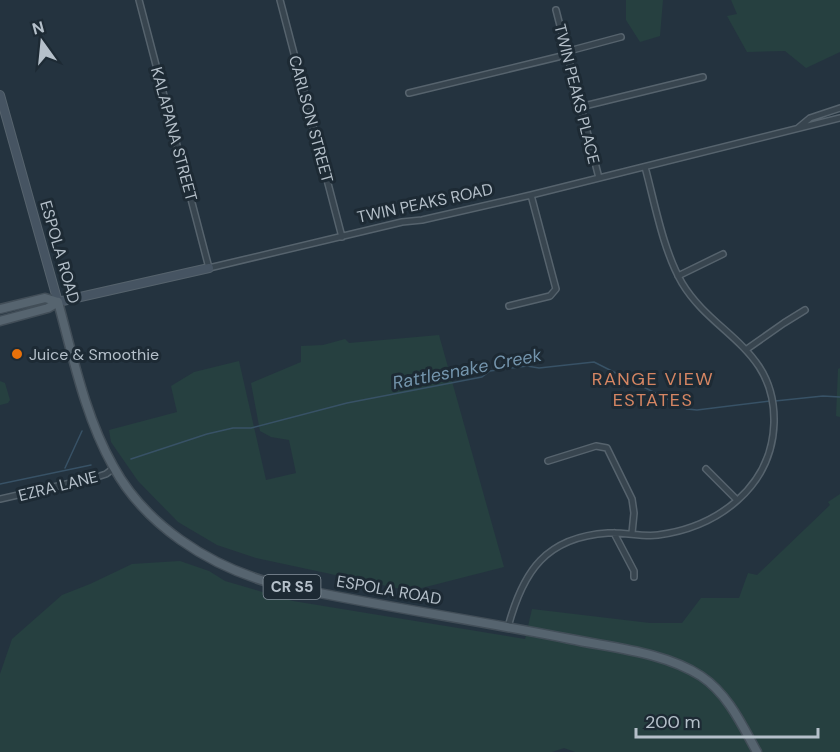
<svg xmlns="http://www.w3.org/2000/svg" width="840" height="752" viewBox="0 0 840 752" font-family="'DM Sans',sans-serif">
  <rect width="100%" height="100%" fill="#24333f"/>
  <path fill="#264040" d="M 626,0 L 663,0 L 660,36 L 640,42 L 626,20 Z
    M 731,0 L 840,0 L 840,52 L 806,68 L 785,51 L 747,52 L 727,16 L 737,14 Z
    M 439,335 L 504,567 L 410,591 L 256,558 L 217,545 L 178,522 L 138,481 L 111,442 L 109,430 L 177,412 L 171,386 L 194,372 L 239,361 L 266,480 L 296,473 L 289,440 L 271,437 L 260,431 L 251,383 L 301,362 L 301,346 L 323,345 L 345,339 L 349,343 Z
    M 840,368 L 840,417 L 836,416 L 838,369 Z
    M 0,381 L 5,383 L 10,400 L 8,403 L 0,405 Z
    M 840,494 L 840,752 L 575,752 L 564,748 L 552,752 L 0,752 L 0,674 L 12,639 L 62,595 L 90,584 L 132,564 L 180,561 L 209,571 L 225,581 L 293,601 L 525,639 L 532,609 L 650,623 L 682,623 L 701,598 L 739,598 L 748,573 L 757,575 L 830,505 L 828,502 Z"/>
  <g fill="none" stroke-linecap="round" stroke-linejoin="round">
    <path stroke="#385266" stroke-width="1.5" d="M 775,401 L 823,396 L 840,397
      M 131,459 L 207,434 L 233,428 L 251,428 L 347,403 L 482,377 L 490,371 L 527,366 L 539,368 L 594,362 L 687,409 L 697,410 L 770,401
      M 65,468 L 82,431
      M 0,484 L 91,465"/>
    <g stroke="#56636d" stroke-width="8">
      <path id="street" d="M 139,0 L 209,268 L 402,222 L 422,220 L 531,195 L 840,118
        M 280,0 L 342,237
        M 556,10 L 599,178
        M 565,52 L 621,37
        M 409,93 L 566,55
        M 580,107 L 703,77
        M 798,128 L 810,118 L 840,108
        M 678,276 L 723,254
        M 509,306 L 550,296 L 556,289 L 531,195
        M 747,349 L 784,323 L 805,310
        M 548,461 L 596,446 L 607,448 L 632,499 L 634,513 L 632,533
        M 706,469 L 737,500
        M 0,499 L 97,477 L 106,474 L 114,468
        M 614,533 L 634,571 L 634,577
        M 508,627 C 523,571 546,537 608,533 C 625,532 642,537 658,535 C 718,527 772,487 774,423 C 776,348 713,335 682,283 C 663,250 655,204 645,167"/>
    </g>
    <g stroke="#56636d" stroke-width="10">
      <path id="secondary" d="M 0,95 L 58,302 L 209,268"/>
    </g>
    <g stroke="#424e58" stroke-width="11">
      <path id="primary" d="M 58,302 C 73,357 85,416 113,466 C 145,525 208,565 271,583 C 370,605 471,619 570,639 C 613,648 664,652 701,676 C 728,694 742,725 757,752
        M 0,309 L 45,298 L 58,302
        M 0,321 L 48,308 L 58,302"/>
    </g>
    <use href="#street" stroke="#38454f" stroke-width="5"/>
    <use href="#secondary" stroke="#465462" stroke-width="8"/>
    <use href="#primary" stroke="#56646f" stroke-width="8"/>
  </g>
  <circle fill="#e8710a" stroke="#1d2a34" stroke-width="2" cx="17" cy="354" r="6"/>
  <g text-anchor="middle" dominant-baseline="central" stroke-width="6" stroke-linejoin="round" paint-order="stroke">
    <rect fill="#1d2a34" stroke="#87939d" stroke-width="1.5" x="263.5" y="575" width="57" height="24" rx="4.5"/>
    <g font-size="15" font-weight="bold" fill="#b5c0ca">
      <text x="292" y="587">CR S5</text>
    </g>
    <g font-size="16" fill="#b5c0ca" stroke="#1d2a34">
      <text transform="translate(577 94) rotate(76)">TWIN PEAKS PLACE</text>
      <text transform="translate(311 119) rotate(75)">CARLSON STREET</text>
      <text transform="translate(174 134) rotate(75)">KALAPANA STREET</text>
      <text transform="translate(425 203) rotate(-12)">TWIN PEAKS ROAD</text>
      <text transform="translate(60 252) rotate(74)">ESPOLA ROAD</text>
      <text transform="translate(58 486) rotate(-14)">EZRA LANE</text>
      <text transform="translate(389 590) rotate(10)">ESPOLA ROAD</text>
    </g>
    <g font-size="16" fill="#b5c0ca" stroke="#1d2a34" text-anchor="start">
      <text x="29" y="354">Juice &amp; Smoothie</text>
    </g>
    <g font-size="18" font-style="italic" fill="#7495ad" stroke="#1d2a34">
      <text transform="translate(467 369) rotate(-11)">Rattlesnake Creek</text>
    </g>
    <g font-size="18" letter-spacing="1.5" fill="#d68663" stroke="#1d2a34">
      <text x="653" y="379">RANGE VIEW<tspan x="653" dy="21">ESTATES</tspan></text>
    </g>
  </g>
  <g transform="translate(42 42) rotate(345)" stroke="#1d2a34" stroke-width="4.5" paint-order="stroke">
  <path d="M0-4.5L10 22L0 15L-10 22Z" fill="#b5c0ca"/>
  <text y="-9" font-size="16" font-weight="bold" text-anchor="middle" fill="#b5c0ca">N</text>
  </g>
  <path d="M636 728v9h182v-9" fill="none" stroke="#b5c0ca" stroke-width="3"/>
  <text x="645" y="728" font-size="18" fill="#b5c0ca" stroke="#1d2a34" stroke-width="4.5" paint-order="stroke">200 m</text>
</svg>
